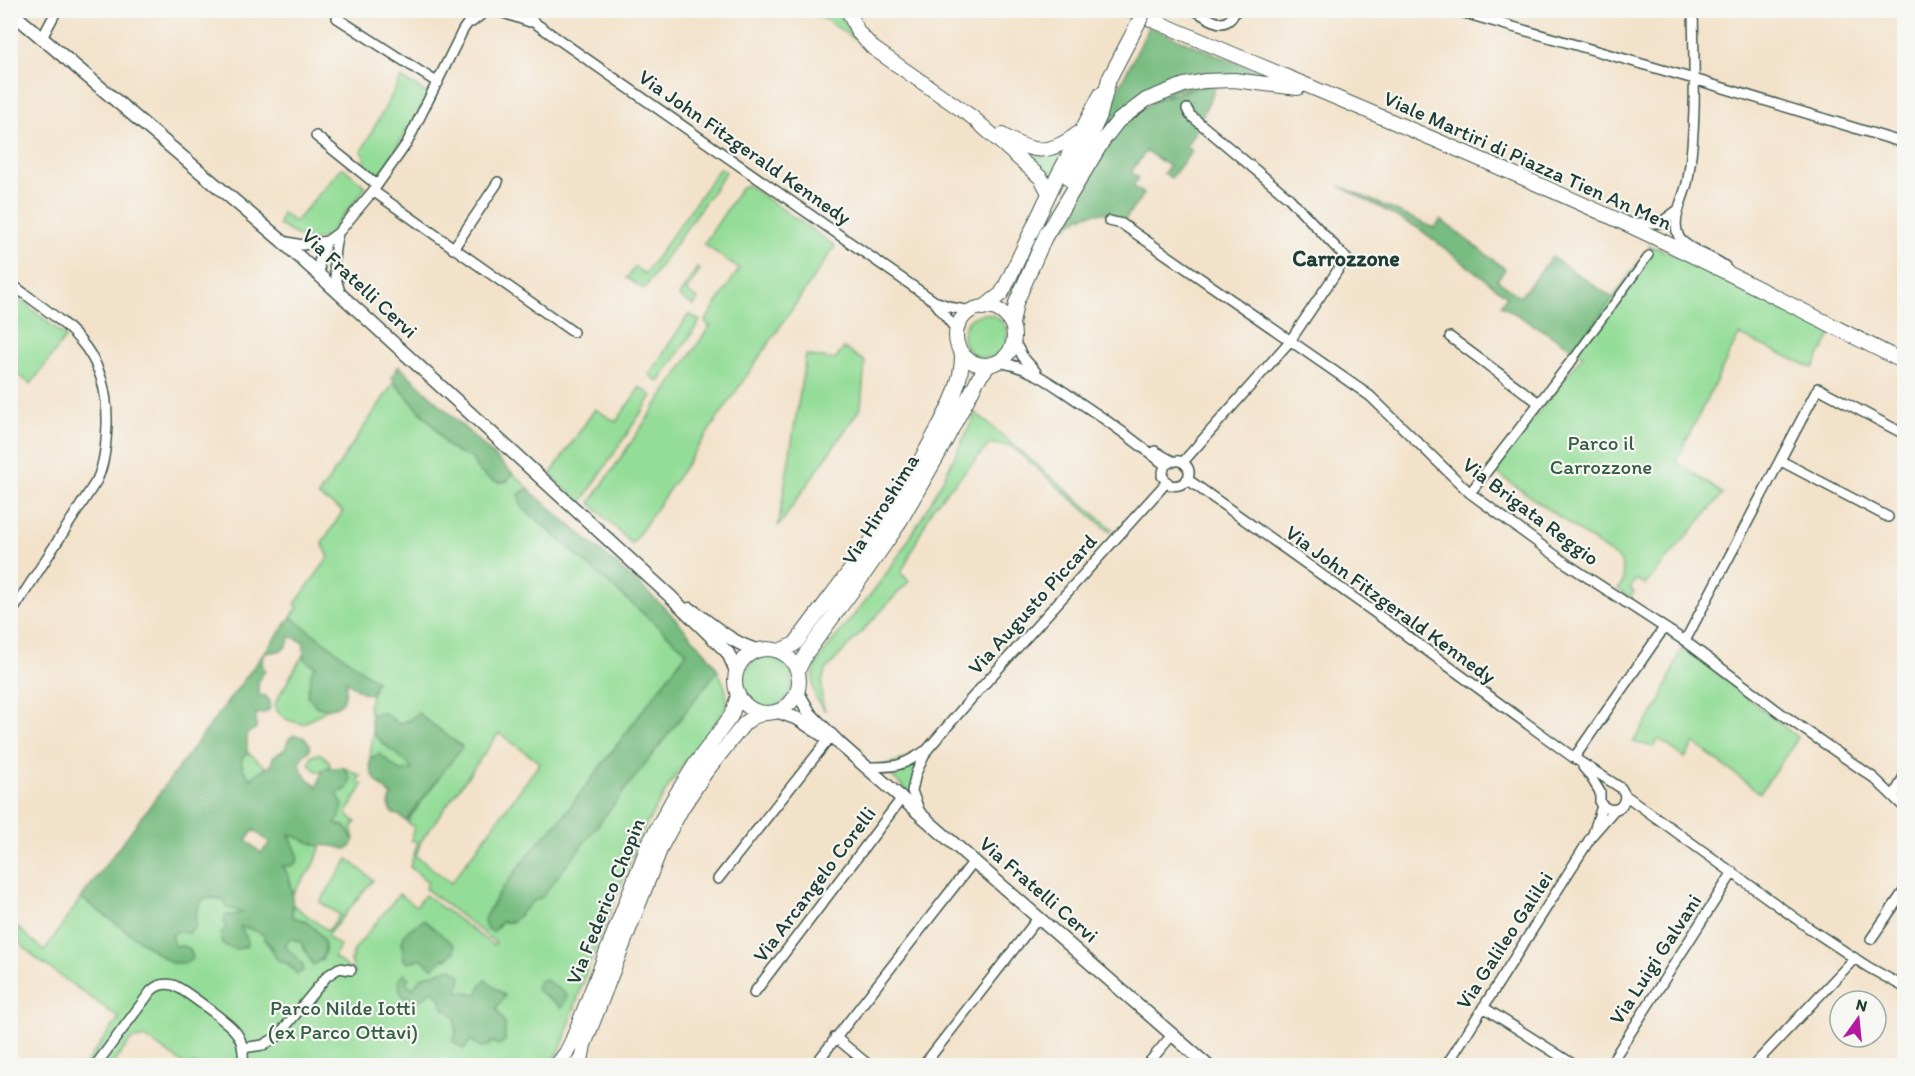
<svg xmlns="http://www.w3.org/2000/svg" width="1915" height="1076" viewBox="0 0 1915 1076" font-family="Itim,sans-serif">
  <rect width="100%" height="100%" fill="#f6f6f2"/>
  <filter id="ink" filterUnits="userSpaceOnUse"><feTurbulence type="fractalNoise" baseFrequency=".0167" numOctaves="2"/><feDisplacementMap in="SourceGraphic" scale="12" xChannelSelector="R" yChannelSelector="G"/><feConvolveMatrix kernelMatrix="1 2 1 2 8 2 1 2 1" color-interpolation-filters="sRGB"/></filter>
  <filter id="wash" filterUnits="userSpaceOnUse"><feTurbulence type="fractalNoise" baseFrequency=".008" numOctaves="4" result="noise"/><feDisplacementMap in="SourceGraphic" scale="24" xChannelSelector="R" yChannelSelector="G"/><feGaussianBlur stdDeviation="1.35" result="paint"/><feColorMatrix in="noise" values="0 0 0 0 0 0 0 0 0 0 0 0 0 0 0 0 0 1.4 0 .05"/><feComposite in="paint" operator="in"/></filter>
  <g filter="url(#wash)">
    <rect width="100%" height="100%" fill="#f3e2ca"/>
    <path fill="#94dd98" stroke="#5a8d66" stroke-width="1.5" fill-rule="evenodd" d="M 813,11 L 825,11 L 840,15 L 856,40 Z
      M 401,78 L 429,94 L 386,166 L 376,180 L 364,169 L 364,155 L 361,152 Z
      M 1067,149 L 1049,186 L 1040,168 L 1027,155 L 1048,156 Z
      M 342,167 L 366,187 L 326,237 L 308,242 L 279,225 L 282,213 L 295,222 Z
      M 720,168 L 726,172 L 644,289 L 627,278 L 635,267 L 645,274 Z
      M 747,185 L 835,246 L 632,544 L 590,503 L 710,326 L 705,322 L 739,269 L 704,244 L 741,188 Z
      M 1649,246 L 1653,248 L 1656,247 L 1833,331 L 1813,368 L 1739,335 L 1676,461 L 1723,494 L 1645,585 L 1636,579 L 1630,588 L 1634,592 L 1629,598 L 1618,589 L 1624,580 L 1621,561 L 1493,470 L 1583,355 L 1575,350 L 1644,255 L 1651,250 Z
      M 697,268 L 700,270 L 686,291 L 698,299 L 694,306 L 679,296 Z
      M 10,291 L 66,337 L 31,384 L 11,370 Z
      M 689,314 L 700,321 L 659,382 L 649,375 Z
      M963 336a22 22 0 1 1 44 0a22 22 0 1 1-44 0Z
      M 844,348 L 865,362 L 861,407 L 778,527 L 806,355 L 835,360 Z
      M 394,382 L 436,429 L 439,435 L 472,458 C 476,469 483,474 492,480 L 512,476 L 512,473 L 531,490 L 528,489 L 521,506 L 687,652 L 562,818 C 534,848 507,879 486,915 L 498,928 L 501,922 L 512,922 L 712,661 C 721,676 732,694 724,711 L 676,774 L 641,833 L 586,973 L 564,1040 L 559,1052 L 552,1060 L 543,1065 L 185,1065 L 145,1037 L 131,1040 L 112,1065 L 85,1065 L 119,1018 L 37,959 L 11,935 L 11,922 L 44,951 L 81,898 L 171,963 L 192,959 L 192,954 L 189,948 L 174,946 L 172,936 L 176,932 L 189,933 L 196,926 C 194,914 196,907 204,898 L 213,898 L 225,900 L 227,908 L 244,912 L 235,915 L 240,926 L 248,928 L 263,934 C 266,944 274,952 279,961 L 287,963 L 290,967 L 299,959 L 291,955 L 285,946 L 290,938 L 301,942 L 305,951 L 321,961 L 325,953 L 325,944 L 292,917 L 293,905 L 328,931 L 340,915 L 320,902 L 348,859 L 373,880 L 327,936 L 340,946 L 334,957 L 355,973 L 351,961 L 354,950 L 399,894 L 416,906 L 425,895 L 493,945 L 496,943 L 426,889 L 428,882 L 410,867 L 418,842 L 411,840 L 414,827 L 407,822 L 462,746 L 415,717 L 398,724 C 388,716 384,711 371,715 L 368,706 L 376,681 L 291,617 L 298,607 L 295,604 L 329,557 L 322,543 L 343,511 L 318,496 ZM 499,733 L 540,763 L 451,883 L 416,856 L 421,841 ZM 401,942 L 448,958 L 440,960 L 433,968 L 421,958 L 405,960 ZM 404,974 L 406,983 L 413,988 L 479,994 L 480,987 L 505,1024 L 471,1040 L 463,1049 L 456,1035 L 455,1016 L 443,1008 L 440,997 L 431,990 L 400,991 Z
      M 640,387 L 652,396 L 581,503 L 550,475 L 595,409 L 616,422 Z
      M 976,413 L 1113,530 L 1110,532 L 1011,446 L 990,444 L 933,507 L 901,573 L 909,581 L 825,671 C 821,684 820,698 825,711 C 812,697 809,679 818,661 C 839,631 865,604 886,574 C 922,523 949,469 976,413 Z
      M 1681,649 L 1700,660 L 1798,738 L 1760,793 L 1694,743 L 1685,758 L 1659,739 L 1653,747 L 1633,742 L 1659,704 Z
      M 303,655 L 308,662 L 316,666 L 312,670 L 308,695 L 317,707 L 328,709 L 303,724 C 290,721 281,719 275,707 L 276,701 Z
      M742 682a25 25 0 1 1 50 0a25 25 0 1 1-50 0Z
      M 373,733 C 385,746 401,754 412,769 L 401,772 L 380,754 L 370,758 Z
      M 927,750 L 914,796 L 881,767 Z
      M 247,752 L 267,768 L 257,773 L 250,780 L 243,769 L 241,760 Z
      M 317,754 L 321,754 L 329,761 L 330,766 L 326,772 L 318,772 L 309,765 L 311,757 Z
      M 343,767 L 361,776 L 357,781 L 363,785 L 346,814 L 356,822 L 352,828 L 354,840 L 345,826 L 334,824 C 343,814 343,803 336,792 L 344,791 L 350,784 L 350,778 Z
      M 288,833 L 321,845 L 315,863 L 292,895 L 291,883 L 283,865 L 297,862 L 298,856 Z"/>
    <path fill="#77bc80" stroke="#4b7c5a" stroke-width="1.5" fill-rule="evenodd" d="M 1149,27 L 1284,82 L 1236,76 L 1124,109 L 1092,142 Z
      M 1217,84 L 1195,132 L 1186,146 L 1192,151 L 1171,178 L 1164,173 L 1169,166 L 1146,151 L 1131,172 L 1138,178 L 1133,186 L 1144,194 L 1125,219 C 1105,210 1083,210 1067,227 L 1059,225 L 1082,182 L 1121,125 L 1139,110 L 1174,91 Z
      M 1340,186 L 1434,228 L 1441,220 L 1505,269 L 1497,280 L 1520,297 L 1552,257 L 1613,298 L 1575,350 L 1501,305 L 1507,296 L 1418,228 Z
      M 399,366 L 512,473 L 508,481 C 493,486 476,472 472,458 L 459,454 L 446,445 L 436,429 L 394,382 L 392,376 Z
      M 528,489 L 634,580 L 668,611 L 706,653 L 718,670 L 542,897 L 532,902 L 512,922 L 501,922 L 493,932 L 486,928 L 484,921 L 486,915 L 499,893 L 538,843 L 562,818 L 687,652 L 521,506 L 519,495 L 523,491 Z
      M 291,617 L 376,681 L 371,694 L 363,693 L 346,681 C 347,703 340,711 317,707 L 307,695 L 312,670 L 316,666 C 302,660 303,656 304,643 L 296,638 L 290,637 C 287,652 278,651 265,653 L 262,664 L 265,671 C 258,678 257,685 259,695 L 266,696 L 270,702 L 269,710 L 264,713 L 256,714 L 256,728 L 247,734 L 247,752 L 241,760 L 243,769 L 251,780 L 257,773 L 271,766 L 273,757 L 285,749 L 289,739 L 294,735 L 303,737 L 310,744 L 310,750 L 303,756 L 299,764 L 304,774 L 317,787 L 323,769 L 343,767 L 350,778 L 348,788 L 337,793 L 343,805 L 339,819 L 335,824 L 345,826 L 354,840 L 352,846 L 346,849 L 333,846 L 316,845 L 289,834 L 298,855 L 297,862 L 291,866 L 283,866 C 293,881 293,899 292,917 C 297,918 303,919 306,922 C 323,933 335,953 313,965 L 301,942 L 290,938 L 285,946 L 303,965 L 303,971 L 297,974 L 287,963 L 279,961 L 274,955 L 272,947 L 265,940 L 263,934 L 248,928 L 240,927 L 247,938 L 247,946 C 237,951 230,949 222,943 L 221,934 L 226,928 L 224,922 L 226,915 L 235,915 L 243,912 L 227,908 L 225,900 L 213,898 L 204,898 C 196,907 194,915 196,926 L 189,933 L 176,932 L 172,936 L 174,946 C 184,945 193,947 192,959 L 186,963 L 171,963 L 81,898 ZM 254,830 L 270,843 L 261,853 L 246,840 Z
      M 378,712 L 385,713 L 398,724 L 408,721 L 418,713 L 462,747 L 406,821 L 399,815 L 393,814 C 388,807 388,804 392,796 C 380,785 368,776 370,758 L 380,754 L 401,772 L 412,769 C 396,746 368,745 371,715 Z
      M 424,920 L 454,945 L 454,953 C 445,960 441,958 433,968 L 421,959 L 408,962 L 404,960 C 400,935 402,933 424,920 Z
      M 451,968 L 461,976 L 458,991 L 478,994 L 480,987 L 485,980 L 505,996 L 496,1008 L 505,1024 L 505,1041 L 499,1045 L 492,1042 L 488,1046 L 480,1047 L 471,1040 L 464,1049 L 452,1041 L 456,1035 L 455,1017 L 443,1008 L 440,997 L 431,990 L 426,997 L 409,1004 L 400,991 L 399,979 L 404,974 L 409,978 L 406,983 L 413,988 L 422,977 Z
      M 545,979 L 567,995 L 562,1008 L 536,989 L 539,981 Z"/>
  </g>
  <g filter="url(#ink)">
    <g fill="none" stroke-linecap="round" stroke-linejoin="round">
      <g stroke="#3f564a" stroke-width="10">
        <path id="pedestrian" d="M 1573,359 L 1649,255"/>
      </g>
      <g stroke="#3f564a" stroke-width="12">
        <path id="minor" d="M 495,10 L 530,22
          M 520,10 L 535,23 L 934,301 L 957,331
          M 1194,10 C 1211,19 1225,34 1236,10
          M 1454,10 L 1694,79 L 1904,143
          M 1693,10 C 1694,67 1697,124 1688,179 C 1685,197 1670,219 1679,237 C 1684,248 1713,257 1725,266
          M 337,18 L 438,83
          M 472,22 L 487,10
          M 42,38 L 57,10
          M 316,136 L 377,185
          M 373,191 L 573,332
          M 1109,221 L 1122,224 L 1370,396 L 1470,493 L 1567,564 L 1685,641 L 1782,714 L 1874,778 L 1904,807
          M 1632,223 L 1660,223 L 1679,209
          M 338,233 C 332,258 333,271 341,295
          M 282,241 L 302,245 L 327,241 L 338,233 L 373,191 L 407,143 L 463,30 L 477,10
          M 453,249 L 498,182
          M 320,276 L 319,262 L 327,241
          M 10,283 C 66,325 109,347 107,425 C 106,444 105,462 97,480 L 10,615
          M 934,301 L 954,308 L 972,311
          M 1450,337 L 1539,403
          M 1014,341 L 1023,357 L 1036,372
          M 999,362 C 1033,368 1054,385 1082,404 C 1111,423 1138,443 1165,465
          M 1155,451 C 1160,454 1167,459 1173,461 C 1179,462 1176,459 1182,462 C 1197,471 1186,489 1170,485 L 1162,476 L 1165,465 L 1172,461
          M 1781,461 L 1888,517
          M 1183,462 L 1290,341 L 1346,258 L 1289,198 L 1190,115 L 1187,109
          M 1187,479 L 1388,622 L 1574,758 L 1621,788 L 1625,795 L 1809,928 L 1868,967 L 1904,987
          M 1470,493 L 1573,359
          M 1685,641 L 1818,388 L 1904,434
          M 1574,758 L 1664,628
          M 867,767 C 895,767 901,767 925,751
          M 1583,767 L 1589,774 L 1600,792 L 1600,803 C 1610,814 1624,811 1625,795
          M 1894,796 L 1904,776
          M 1602,806 L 1593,834 L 1614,810
          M 921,815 L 912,791 L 916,773 L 927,750 L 970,700 L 1166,483
          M 718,879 L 829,739
          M 1871,939 L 1904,891
          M 754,993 L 902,798
          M 1483,1007 L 1576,1066
          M 835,1037 L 870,1066
          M 243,1048 L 263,1045 L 277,1037 L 327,976 L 339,968 L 351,970
          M 95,1066 L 151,991 C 157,985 164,983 173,985 C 182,988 226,1021 234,1030 C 243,1040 244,1052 243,1066
          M 814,1066 L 974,861
          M 923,1066 L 1039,917
          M 1146,1066 L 1173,1034
          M 1446,1066 L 1593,834
          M 1609,1066 L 1733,872
          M 1753,1066 L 1855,958
          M 1901,1066 L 1904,1060"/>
      </g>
      <g stroke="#3f564a" stroke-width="15">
        <path id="secondary" d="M 10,11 L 282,241 L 671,597 L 728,653 L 736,671
          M 690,609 C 712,624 732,644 758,650
          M 798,693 L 810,714 L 841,745 L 1208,1066
          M 779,712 L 798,719 L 827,738"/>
      </g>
      <g stroke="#3f564a" stroke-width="16">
        <path id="primary" d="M 848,10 L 858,32 L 873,48 L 972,117 L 1041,178 L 1049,193
          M 1129,10 C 1294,81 1461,148 1624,223 C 1719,267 1811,315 1904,362
          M 1002,135 C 1031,153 1048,156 1077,134
          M 1070,180 L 1100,115 L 1109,79
          M 1045,237 L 1104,139 L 1118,121 L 1146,100 L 1184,85 L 1204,81 L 1234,80 L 1298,88
          M956 336a29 29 0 1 1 58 0a29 29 0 1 1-58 0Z
          M 983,308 L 1001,294 L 1005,287 L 1057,177 L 1101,94
          M 1012,324 L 1016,303 L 1048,230
          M735 681a32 32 0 1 1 64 0a32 32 0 1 1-64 0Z
          M 779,651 L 795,644 C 821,608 849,574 874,537 C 895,507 913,475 930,443 C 945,415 963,386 962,353
          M 798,670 L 807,652 L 855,587 L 896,528 L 938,455 L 978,379 L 989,365
          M 556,1066 L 566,1053 L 572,1041 L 649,843 L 672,801 L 696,763 L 731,716 L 738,696
          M 580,1066 L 584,1045 L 661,847 L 682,808 L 705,773 L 744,724 L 753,717 L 762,714"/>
      </g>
      <use href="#pedestrian" stroke="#fff" stroke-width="7"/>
      <use href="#minor" stroke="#fff" stroke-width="9"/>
      <use href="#secondary" stroke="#fff" stroke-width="12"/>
      <use href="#primary" stroke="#fff" stroke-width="14"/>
      <g stroke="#3f564a" stroke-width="16" stroke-linecap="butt">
        <path id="primary-bridge" d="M 1109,79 L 1145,10"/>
      </g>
      <use href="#primary-bridge" stroke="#fff" stroke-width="14"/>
    </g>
  </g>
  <g text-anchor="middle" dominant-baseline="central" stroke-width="4.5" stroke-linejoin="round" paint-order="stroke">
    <g font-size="21" fill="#1f3d34" stroke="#f6f6f2">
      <text transform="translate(745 147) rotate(35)">Via John Fitzgerald Kennedy</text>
      <text transform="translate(1528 160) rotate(24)">Viale Martiri di Piazza Tien An Men</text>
      <text transform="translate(360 283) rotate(43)">Via Fratelli Cervi</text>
      <text transform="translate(880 509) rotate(-58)">Via Hiroshima</text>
      <text transform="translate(1531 511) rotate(37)">Via Brigata Reggio</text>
      <text transform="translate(1032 604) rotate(-48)">Via Augusto Piccard</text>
      <text transform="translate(1391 604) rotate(36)">Via John Fitzgerald Kennedy</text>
      <text transform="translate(814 884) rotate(-53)">Via Arcangelo Corelli</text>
      <text transform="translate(1039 889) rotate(41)">Via Fratelli Cervi</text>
      <text transform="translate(605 901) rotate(-68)">Via Federico Chopin</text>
      <text transform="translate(1504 940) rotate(-57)">Via Galileo Galilei</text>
      <text transform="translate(1655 959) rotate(-57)">Via Luigi Galvani</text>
    </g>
    <g font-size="21" fill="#365d48" stroke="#f6f6f2">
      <text x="1601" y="442">Parco il<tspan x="1601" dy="24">Carrozzone</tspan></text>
      <text x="343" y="1007">Parco Nilde Iotti<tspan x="343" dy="24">(ex Parco Ottavi)</tspan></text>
    </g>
    <g font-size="22" font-weight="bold" fill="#1f3d34" stroke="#f6f6f2">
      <text x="1346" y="258">Carrozzone</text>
    </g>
  </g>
  <rect width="1915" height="1076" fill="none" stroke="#f6f6f2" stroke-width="36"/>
  <g transform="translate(1858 1019) rotate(15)"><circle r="28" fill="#f6f6f2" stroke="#a0aca6" stroke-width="1.5"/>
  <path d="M0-4.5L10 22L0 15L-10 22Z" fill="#b5179e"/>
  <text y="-9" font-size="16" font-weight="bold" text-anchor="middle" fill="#1f3d34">N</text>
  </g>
</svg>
